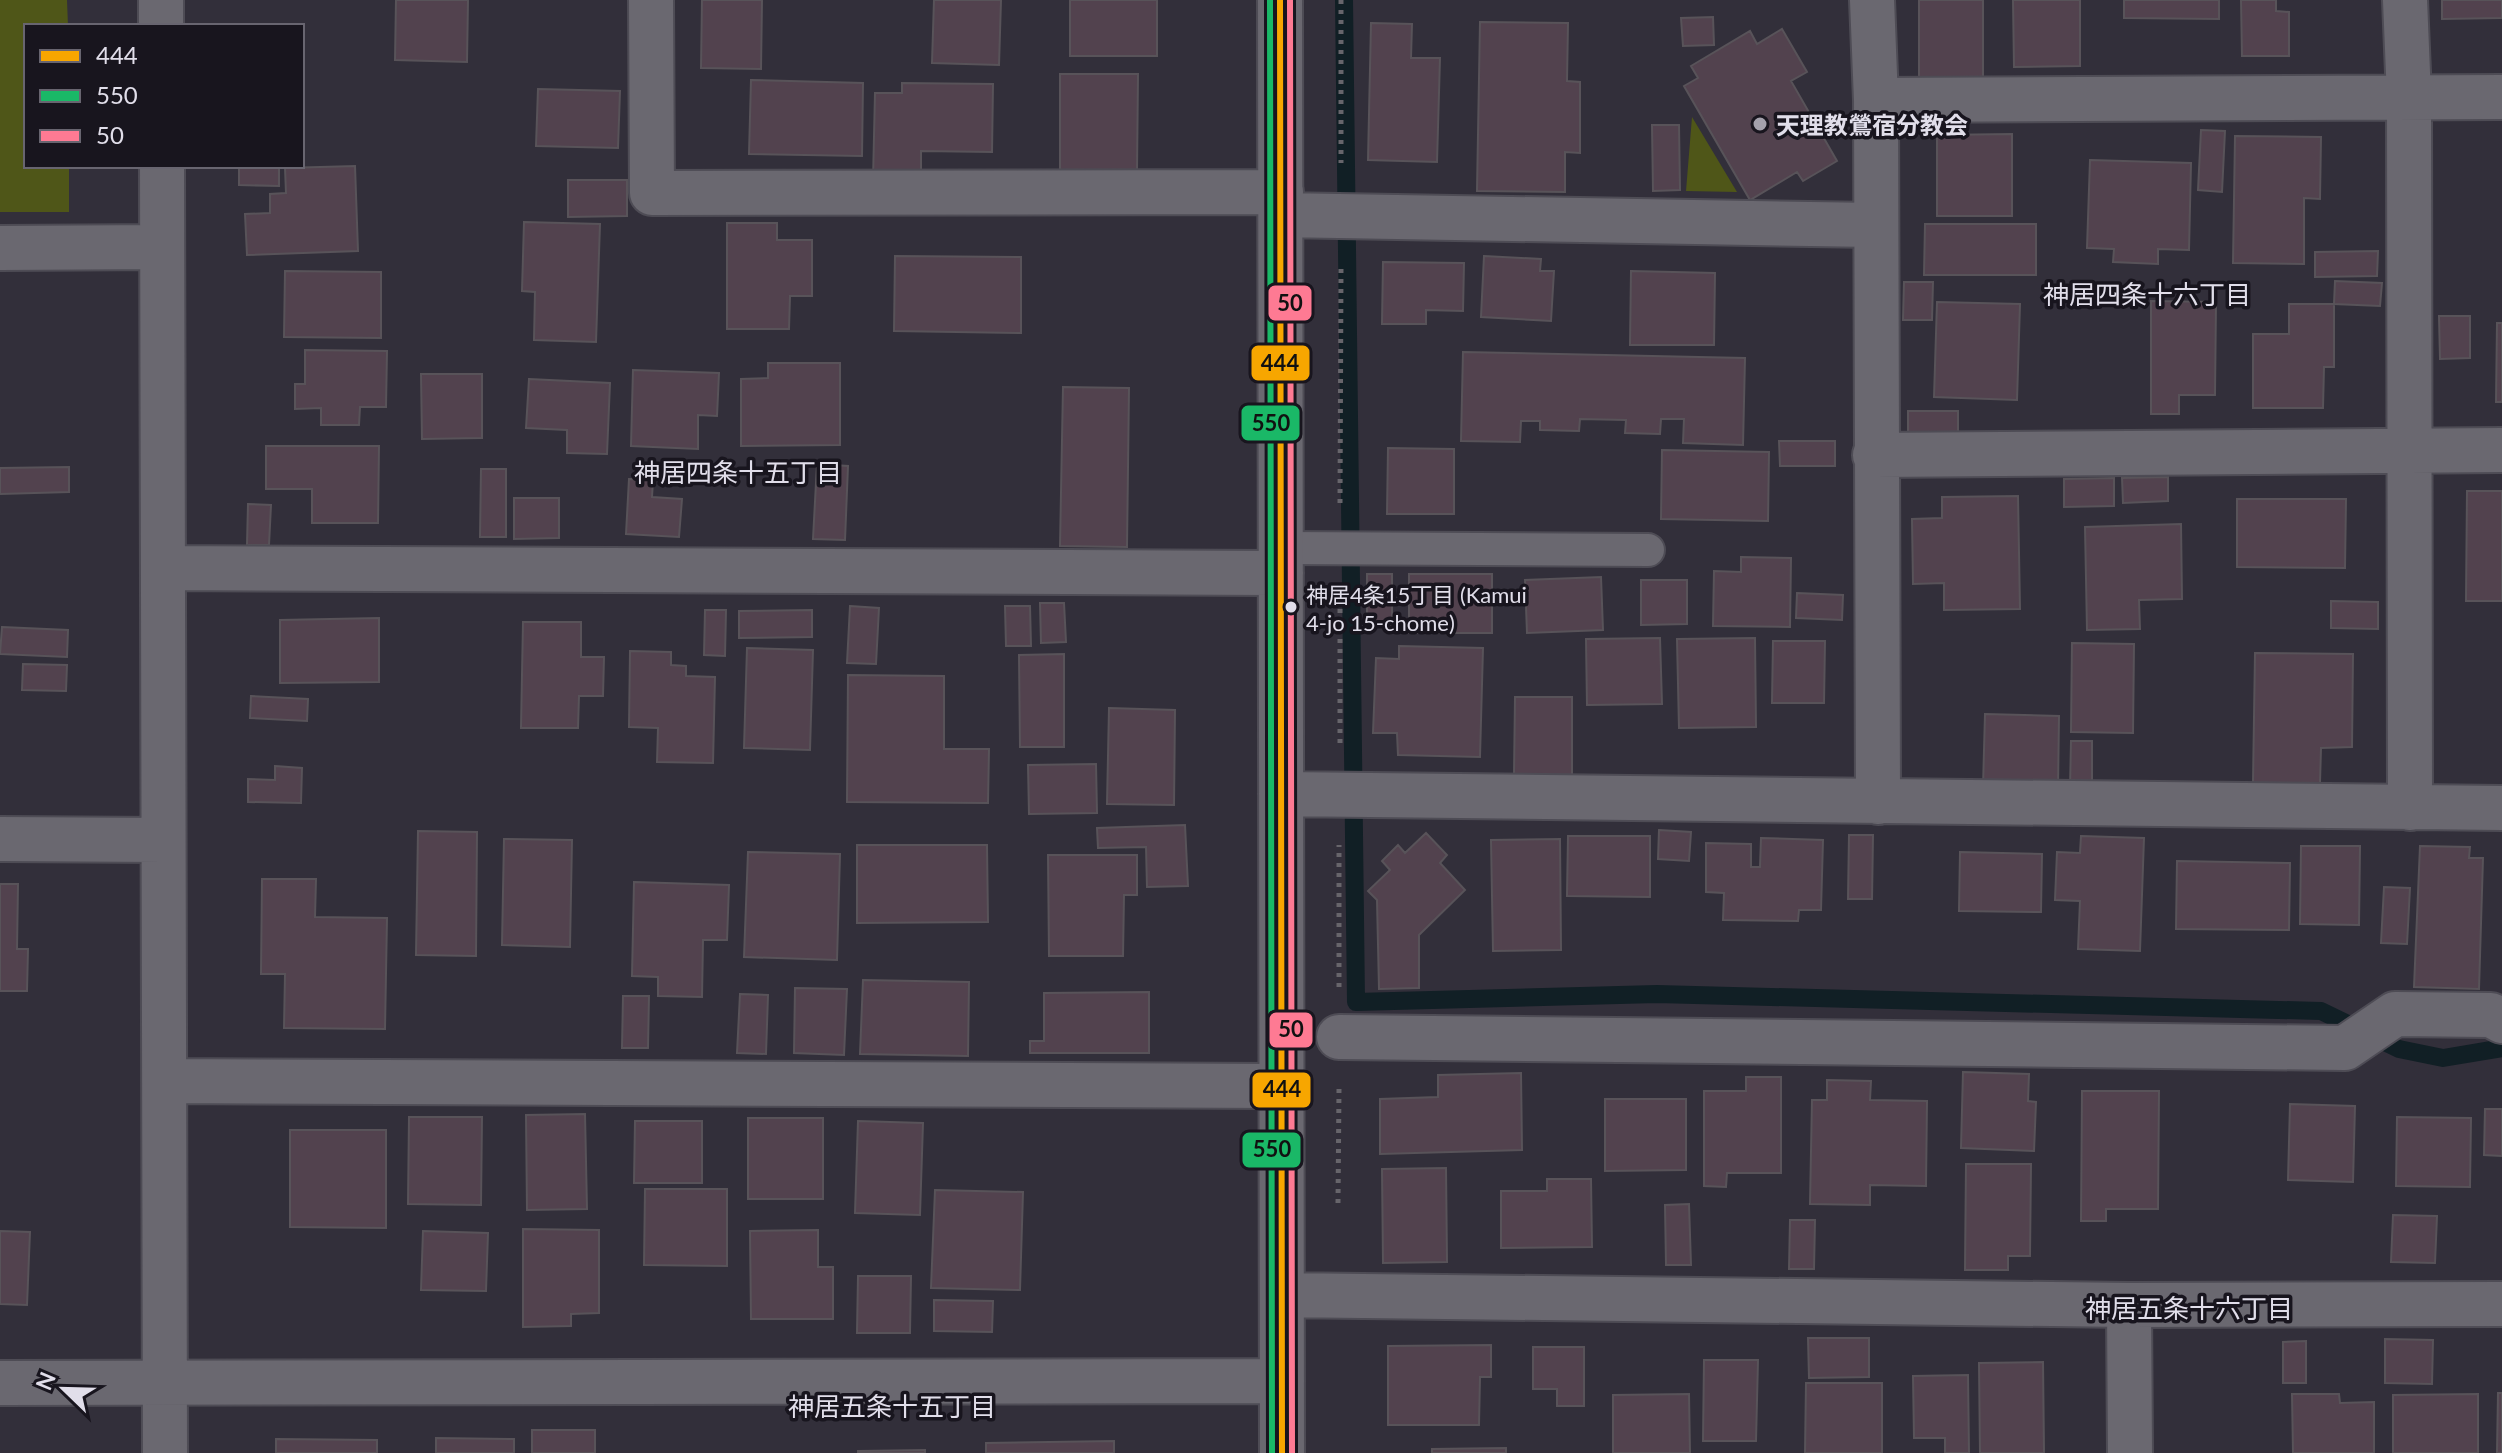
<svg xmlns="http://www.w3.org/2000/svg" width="2502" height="1453" viewBox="0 0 2502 1453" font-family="Lato,'Noto Sans JP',sans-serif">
  <rect width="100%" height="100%" fill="#322f3a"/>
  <path fill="#4f5618" d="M 0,0 L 67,0 L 68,26 L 26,26 L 26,166 L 69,166 L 69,212 L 0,212 Z
    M 1692,117 L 1737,192 L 1686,191 Z"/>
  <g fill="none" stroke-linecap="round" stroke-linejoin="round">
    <path stroke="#111f25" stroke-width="18" d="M 1344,0 L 1356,1002 L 1657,994 L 2321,1011 L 2399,1049 L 2443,1058 L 2502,1048"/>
  </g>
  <path fill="#52424e" stroke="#585359" stroke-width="2" d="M 396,0 L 468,0 L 467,62 L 395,60 Z
    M 702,0 L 762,0 L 761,69 L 701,68 Z
    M 934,0 L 1001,0 L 999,65 L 932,63 Z
    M 1070,0 L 1157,0 L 1157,56 L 1070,56 Z
    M 1919,0 L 1983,0 L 1983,77 L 1919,77 Z
    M 2013,0 L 2080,0 L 2080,66 L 2014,67 Z
    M 2124,0 L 2219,0 L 2219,19 L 2124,18 Z
    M 2241,0 L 2276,0 L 2276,11 L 2289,12 L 2289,56 L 2242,56 Z
    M 2442,0 L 2502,0 L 2502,18 L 2442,19 Z
    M 1713,17 L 1714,45 L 1683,46 L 1681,18 Z
    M 1480,22 L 1568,23 L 1567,81 L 1580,82 L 1580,153 L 1565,152 L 1565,192 L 1477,191 Z
    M 1371,23 L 1412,24 L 1411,58 L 1440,58 L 1437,162 L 1368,160 Z
    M 1782,29 L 1807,72 L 1791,81 L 1837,161 L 1803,181 L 1797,172 L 1750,200 L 1684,86 L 1698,78 L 1691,66 L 1750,31 L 1757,44 Z
    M 1060,74 L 1138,74 L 1137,172 L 1060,171 Z
    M 751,80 L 863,83 L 862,156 L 749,154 Z
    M 902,83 L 993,84 L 992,152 L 921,151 L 921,181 L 873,180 L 875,93 L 902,93 Z
    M 538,89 L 620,91 L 618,148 L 536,146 Z
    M 1652,125 L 1679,125 L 1680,190 L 1653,191 Z
    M 2201,130 L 2225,131 L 2222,192 L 2198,190 Z
    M 2012,134 L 2012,216 L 1937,216 L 1937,135 Z
    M 2235,136 L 2321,137 L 2320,199 L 2304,198 L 2304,264 L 2233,263 Z
    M 2090,160 L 2191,163 L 2189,250 L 2158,249 L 2158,264 L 2113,262 L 2114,249 L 2087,248 Z
    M 239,166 L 279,166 L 279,186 L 239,185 Z
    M 355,166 L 358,251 L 247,255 L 245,214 L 270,213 L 270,194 L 286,193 L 285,168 Z
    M 568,180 L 627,180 L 627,216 L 568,217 Z
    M 524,222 L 600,224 L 596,342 L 534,340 L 535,292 L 522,291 Z
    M 727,223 L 777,223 L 777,240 L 812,240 L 812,296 L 790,296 L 789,329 L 727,329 Z
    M 1925,224 L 2036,224 L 2036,275 L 1924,275 Z
    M 2378,251 L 2377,276 L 2315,277 L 2315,252 Z
    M 895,256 L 1021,257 L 1021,333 L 894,331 Z
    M 1484,256 L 1541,259 L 1540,271 L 1554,271 L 1551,321 L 1481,317 Z
    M 1383,262 L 1464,263 L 1463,311 L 1426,310 L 1426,324 L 1382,324 Z
    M 285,271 L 381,272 L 381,338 L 284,337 Z
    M 1631,271 L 1715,273 L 1714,345 L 1630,345 Z
    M 2335,281 L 2382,283 L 2380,306 L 2334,304 Z
    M 1904,282 L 1933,282 L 1932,320 L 1903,320 Z
    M 2151,301 L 2216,302 L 2215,395 L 2179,395 L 2179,414 L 2151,414 Z
    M 1937,302 L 2020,304 L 2017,400 L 1934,397 Z
    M 2289,304 L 2334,304 L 2334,367 L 2324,367 L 2323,408 L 2253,408 L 2253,334 L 2289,334 Z
    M 2439,316 L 2470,316 L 2470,358 L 2440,359 Z
    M 2497,323 L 2502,323 L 2502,402 L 2496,402 Z
    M 305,350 L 387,351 L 386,407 L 360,407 L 359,425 L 321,425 L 321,408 L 295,409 L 295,384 L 305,384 Z
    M 1463,352 L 1745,358 L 1743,445 L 1683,443 L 1684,419 L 1661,419 L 1660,434 L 1625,433 L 1626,420 L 1580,419 L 1579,431 L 1540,430 L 1540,421 L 1521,421 L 1520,442 L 1461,441 Z
    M 768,363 L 840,363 L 840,445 L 741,446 L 741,379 L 768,378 Z
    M 633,370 L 719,373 L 717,416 L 698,415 L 698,449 L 631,446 Z
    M 421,374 L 482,374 L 482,438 L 422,439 Z
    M 529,379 L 610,383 L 607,454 L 567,453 L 567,430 L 526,428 Z
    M 1063,387 L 1129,388 L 1127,547 L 1060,546 Z
    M 1908,411 L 1958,411 L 1958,434 L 1908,433 Z
    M 1779,441 L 1835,441 L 1835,466 L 1780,466 Z
    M 266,446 L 379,446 L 378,523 L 312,523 L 312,489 L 266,489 Z
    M 1388,448 L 1454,449 L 1454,514 L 1387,514 Z
    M 1662,450 L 1769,452 L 1768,521 L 1661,519 Z
    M 817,464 L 848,466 L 845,540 L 813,539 Z
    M 69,467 L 69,492 L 0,494 L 0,468 Z
    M 481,469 L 506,469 L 506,537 L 480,537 Z
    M 2168,477 L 2168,501 L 2123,503 L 2122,478 Z
    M 2114,478 L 2114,506 L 2064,507 L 2064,479 Z
    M 629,479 L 653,480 L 652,497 L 682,499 L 679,537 L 626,534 Z
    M 2467,491 L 2502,491 L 2502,601 L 2466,601 Z
    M 2018,496 L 2020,609 L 1944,610 L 1944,583 L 1913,584 L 1912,519 L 1942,518 L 1942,497 Z
    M 514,498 L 559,498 L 559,538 L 514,539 Z
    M 2237,499 L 2346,499 L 2345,568 L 2237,567 Z
    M 248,504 L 271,505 L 269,545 L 247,545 Z
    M 2181,524 L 2182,599 L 2139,600 L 2140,629 L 2087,630 L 2085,527 Z
    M 1741,557 L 1791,558 L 1790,627 L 1713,626 L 1714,571 L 1741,572 Z
    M 1367,574 L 1392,574 L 1392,625 L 1367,626 Z
    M 1409,574 L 1492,574 L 1492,633 L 1409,633 Z
    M 1601,577 L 1603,630 L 1527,633 L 1525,580 Z
    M 1641,580 L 1687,580 L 1687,624 L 1641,625 Z
    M 1797,593 L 1843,595 L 1842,620 L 1796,618 Z
    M 2331,601 L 2378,602 L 2378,629 L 2331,628 Z
    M 1040,603 L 1064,603 L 1066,642 L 1041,643 Z
    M 850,606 L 879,608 L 876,664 L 847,663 Z
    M 1005,606 L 1030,606 L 1031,646 L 1006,646 Z
    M 705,610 L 726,610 L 725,656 L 704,655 Z
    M 812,610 L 812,637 L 739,638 L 739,611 Z
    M 379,618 L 379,682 L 280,683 L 280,620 Z
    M 523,622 L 581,622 L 581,657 L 604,657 L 603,696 L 579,696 L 578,728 L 521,728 Z
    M 2,627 L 68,630 L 67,657 L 0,654 Z
    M 1660,638 L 1662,704 L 1587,705 L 1586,639 Z
    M 1755,638 L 1756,727 L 1679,728 L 1677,639 Z
    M 1773,641 L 1825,641 L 1824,703 L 1772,703 Z
    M 2072,643 L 2134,644 L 2133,733 L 2071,732 Z
    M 1399,646 L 1483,648 L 1480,757 L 1398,755 L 1397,733 L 1373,733 L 1376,658 L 1399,659 Z
    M 747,648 L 813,650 L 810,750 L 744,748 Z
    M 630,651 L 671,652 L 671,665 L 686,666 L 686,676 L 715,677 L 713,763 L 657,762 L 658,728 L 629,727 Z
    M 2255,653 L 2353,654 L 2352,747 L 2321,748 L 2320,783 L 2253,783 Z
    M 1064,654 L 1064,747 L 1020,747 L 1019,655 Z
    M 23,664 L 67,665 L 66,691 L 22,690 Z
    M 848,675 L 944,676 L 944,749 L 989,749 L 988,803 L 847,802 Z
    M 251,696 L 308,699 L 307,721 L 250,718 Z
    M 1515,697 L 1572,697 L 1572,776 L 1514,775 Z
    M 1109,708 L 1175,710 L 1174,805 L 1107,804 Z
    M 1985,714 L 2059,716 L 2058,789 L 1983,787 Z
    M 2071,741 L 2092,741 L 2092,788 L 2070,788 Z
    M 1096,764 L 1097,813 L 1029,814 L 1028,765 Z
    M 275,766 L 302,768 L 301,803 L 248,802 L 248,779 L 275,780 Z
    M 1185,825 L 1188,886 L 1147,887 L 1146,847 L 1098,848 L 1097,828 Z
    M 1659,830 L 1691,832 L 1689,861 L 1658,859 Z
    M 418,831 L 477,832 L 476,956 L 416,955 Z
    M 1426,833 L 1447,855 L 1440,863 L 1465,890 L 1419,935 L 1419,988 L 1379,989 L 1377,900 L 1368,891 L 1390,870 L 1382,861 L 1398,845 L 1405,853 Z
    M 1849,835 L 1873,835 L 1872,899 L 1848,899 Z
    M 1568,836 L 1650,836 L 1650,897 L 1567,896 Z
    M 2081,836 L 2144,838 L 2140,951 L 2078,949 L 2080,901 L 2055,900 L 2057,852 L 2080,853 Z
    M 1761,838 L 1823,840 L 1821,910 L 1799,910 L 1798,921 L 1723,920 L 1724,893 L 1706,892 L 1706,843 L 1751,844 L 1751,867 L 1760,867 Z
    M 504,839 L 572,840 L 570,947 L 502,945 Z
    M 1560,839 L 1561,950 L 1493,951 L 1491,840 Z
    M 857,845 L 987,845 L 988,922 L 857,923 Z
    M 2301,846 L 2360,846 L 2359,925 L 2300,924 Z
    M 2420,846 L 2470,847 L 2469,858 L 2483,858 L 2479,989 L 2414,987 Z
    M 748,852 L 840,854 L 837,960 L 744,957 Z
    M 1960,852 L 2042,854 L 2041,912 L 1959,911 Z
    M 1048,855 L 1137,855 L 1137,895 L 1124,895 L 1123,956 L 1049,956 Z
    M 2177,861 L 2290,863 L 2289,930 L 2176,929 Z
    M 262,879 L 316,879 L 315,917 L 387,918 L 385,1029 L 284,1028 L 285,974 L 261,974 Z
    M 634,882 L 729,885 L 727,940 L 703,940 L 702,997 L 658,996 L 658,977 L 632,976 Z
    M 0,884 L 18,884 L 17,949 L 28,949 L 27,991 L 0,991 Z
    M 2384,887 L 2410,888 L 2407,944 L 2381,943 Z
    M 863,980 L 969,982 L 968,1056 L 860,1054 Z
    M 795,988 L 847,989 L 844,1055 L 794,1053 Z
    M 1149,992 L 1149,1053 L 1030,1053 L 1030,1041 L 1044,1041 L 1044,993 Z
    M 740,994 L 768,995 L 766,1054 L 737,1053 Z
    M 623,996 L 649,996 L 648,1048 L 622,1048 Z
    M 1963,1072 L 2029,1074 L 2028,1101 L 2036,1102 L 2034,1151 L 1961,1148 Z
    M 1521,1073 L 1522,1150 L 1380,1154 L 1380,1099 L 1438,1097 L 1438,1075 Z
    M 1746,1077 L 1781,1077 L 1781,1173 L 1727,1173 L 1726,1187 L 1704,1186 L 1704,1091 L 1746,1091 Z
    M 1827,1080 L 1871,1081 L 1870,1100 L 1927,1101 L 1926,1186 L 1870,1185 L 1870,1205 L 1810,1204 L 1812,1100 L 1827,1100 Z
    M 2082,1091 L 2159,1091 L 2158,1209 L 2106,1209 L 2106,1221 L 2081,1221 Z
    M 1605,1099 L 1686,1099 L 1686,1170 L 1605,1171 Z
    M 2290,1104 L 2355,1106 L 2353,1182 L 2288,1180 Z
    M 2485,1109 L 2502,1109 L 2502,1156 L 2484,1155 Z
    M 585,1114 L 587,1209 L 527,1210 L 526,1115 Z
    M 409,1117 L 482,1117 L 481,1205 L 408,1204 Z
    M 2397,1117 L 2471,1118 L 2470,1187 L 2396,1186 Z
    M 748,1118 L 823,1118 L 823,1199 L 748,1199 Z
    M 635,1121 L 702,1121 L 702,1183 L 634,1183 Z
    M 858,1121 L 923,1123 L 920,1215 L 855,1213 Z
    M 290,1130 L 386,1130 L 386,1228 L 290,1227 Z
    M 1966,1164 L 2031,1164 L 2030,1256 L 2008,1256 L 2008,1270 L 1965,1270 Z
    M 1446,1168 L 1447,1262 L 1383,1263 L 1382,1169 Z
    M 1547,1179 L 1591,1179 L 1592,1247 L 1501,1248 L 1501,1191 L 1547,1191 Z
    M 645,1189 L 727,1189 L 727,1266 L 644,1265 Z
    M 935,1190 L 1023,1192 L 1020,1290 L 931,1288 Z
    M 1689,1204 L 1691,1265 L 1666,1265 L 1665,1205 Z
    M 2393,1215 L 2437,1216 L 2435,1263 L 2391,1262 Z
    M 1790,1220 L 1815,1220 L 1814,1269 L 1789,1269 Z
    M 523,1229 L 599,1230 L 599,1313 L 571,1314 L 571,1326 L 523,1327 Z
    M 818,1230 L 818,1267 L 833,1267 L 833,1319 L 751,1319 L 750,1231 Z
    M 0,1231 L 30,1232 L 27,1305 L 0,1304 Z
    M 423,1231 L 488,1233 L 486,1291 L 421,1290 Z
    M 858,1276 L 911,1276 L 910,1333 L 857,1333 Z
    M 934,1300 L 993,1301 L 992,1332 L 934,1331 Z
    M 1808,1338 L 1869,1338 L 1869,1377 L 1809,1378 Z
    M 2385,1339 L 2433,1340 L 2432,1384 L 2385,1383 Z
    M 2306,1341 L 2306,1383 L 2283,1383 L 2283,1342 Z
    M 1491,1345 L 1491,1377 L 1480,1377 L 1479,1425 L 1388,1425 L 1388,1346 Z
    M 1533,1347 L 1584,1347 L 1584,1406 L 1557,1406 L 1557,1389 L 1533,1389 Z
    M 1704,1360 L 1758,1360 L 1756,1441 L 1703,1441 Z
    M 2043,1362 L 2044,1453 L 1980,1453 L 1979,1363 Z
    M 1968,1375 L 1969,1453 L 1945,1453 L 1945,1438 L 1914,1438 L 1913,1376 Z
    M 1806,1383 L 1882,1383 L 1882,1453 L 1805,1453 Z
    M 2498,1393 L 2502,1393 L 2502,1453 L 2497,1453 Z
    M 1689,1394 L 1690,1453 L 1613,1453 L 1613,1395 Z
    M 2292,1394 L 2339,1394 L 2340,1403 L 2374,1402 L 2374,1453 L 2293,1453 Z
    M 2478,1394 L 2478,1453 L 2393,1453 L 2393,1395 Z
    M 532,1430 L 595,1430 L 595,1453 L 532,1453 Z
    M 436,1438 L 514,1439 L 514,1453 L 436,1453 Z
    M 276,1439 L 377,1440 L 377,1453 L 276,1453 Z
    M 1114,1441 L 1114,1453 L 986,1453 L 986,1443 Z
    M 1506,1448 L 1506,1453 L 1432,1453 L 1432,1449 Z
    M 925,1450 L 925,1453 L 858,1453 L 858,1451 Z"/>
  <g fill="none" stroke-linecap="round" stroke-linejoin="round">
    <g stroke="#4e4c55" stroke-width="36">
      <path id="service" d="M 1282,548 L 1648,550"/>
    </g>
    <g stroke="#4e4c55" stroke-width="48">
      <path id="pedestrian" d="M 1339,1037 L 2345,1048 L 2395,1014 L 2491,1015 L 2502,1021"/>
    </g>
    <g stroke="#4e4c55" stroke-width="48">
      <path id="minor" d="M 161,0 L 161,26
        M 651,0 L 652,193 L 1281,192
        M 1280,0 L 1282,1453
        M 1872,0 L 1876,100 L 1878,802
        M 2405,0 L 2409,97 L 2410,808
        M 1876,100 L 2502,97
        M 162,166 L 165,1453
        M 1281,215 L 1874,225
        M 0,248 L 162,247
        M 1875,455 L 2502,450
        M 163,568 L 1281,573
        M 1281,794 L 2502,808
        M 0,839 L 163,840
        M 165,1081 L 1281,1086
        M 1282,1295 L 2129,1305 L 2502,1304
        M 2129,1305 L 2130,1453
        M 0,1383 L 1282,1381"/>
    </g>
    <path stroke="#67656b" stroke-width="5" stroke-dasharray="4 6" stroke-linecap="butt" d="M 1341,0 L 1341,163
      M 1340,503 L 1341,269
      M 1340,743 L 1340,593
      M 1339,987 L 1339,845
      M 1338,1203 L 1339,1089"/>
    <use href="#service" stroke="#6a6870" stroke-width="32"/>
    <use href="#pedestrian" stroke="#6a6870" stroke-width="44"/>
    <use href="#minor" stroke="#6a6870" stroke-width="44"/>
    <g stroke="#18151e" stroke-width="12">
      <path id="bus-1" d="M 1280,0 L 1282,1453"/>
    </g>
    <g stroke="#18151e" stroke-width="12">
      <path id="bus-2" d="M 1270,0 L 1272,1453"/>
    </g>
    <g stroke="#18151e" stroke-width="12">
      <path id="bus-3" d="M 1290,0 L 1292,1453"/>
    </g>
    <use href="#bus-1" stroke="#f7a600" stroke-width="6"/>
    <use href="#bus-2" stroke="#1ab867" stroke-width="6"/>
    <use href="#bus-3" stroke="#fe7a93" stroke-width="6"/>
  </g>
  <circle fill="#a4a1ac" stroke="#18151e" stroke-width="3" cx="1760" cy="124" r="8"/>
  <circle fill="#e1deea" stroke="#18151e" stroke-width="3" cx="1291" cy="607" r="7"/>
  <g text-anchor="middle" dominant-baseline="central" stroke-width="7" stroke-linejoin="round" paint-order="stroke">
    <g font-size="22" fill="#e1deea" stroke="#18151e" text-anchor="start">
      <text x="1306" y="594">神居4条15丁目 (Kamui<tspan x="1306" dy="28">4-jo 15-chome)</tspan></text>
    </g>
    <g font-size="24" font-weight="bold" fill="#e1deea" stroke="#18151e" text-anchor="start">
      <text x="1776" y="124">天理教鶯宿分教会</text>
    </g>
    <g font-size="26" fill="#e1deea" stroke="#18151e">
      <text x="2147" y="294">神居四条十六丁目</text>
      <text x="738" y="472">神居四条十五丁目</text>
      <text x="2189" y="1308">神居五条十六丁目</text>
      <text x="892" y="1406">神居五条十五丁目</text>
    </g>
  </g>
  <g stroke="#18151e" stroke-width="3">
    <rect x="1267" y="284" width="46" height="38" rx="8" fill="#fe7a93"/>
    <rect x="1250" y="344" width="61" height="38" rx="8" fill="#f7a600"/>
    <rect x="1240" y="404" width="61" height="38" rx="8" fill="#1ab867"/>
    <rect x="1268" y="1011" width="46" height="38" rx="8" fill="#fe7a93"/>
    <rect x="1251" y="1071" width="61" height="38" rx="8" fill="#f7a600"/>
    <rect x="1241" y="1131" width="61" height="38" rx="8" fill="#1ab867"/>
  </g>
  <g font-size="22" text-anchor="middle" font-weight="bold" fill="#111">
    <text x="1290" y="311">50</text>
    <text x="1280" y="371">444</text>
    <text x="1271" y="431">550</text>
    <text x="1291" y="1037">50</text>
    <text x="1282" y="1097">444</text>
    <text x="1272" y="1157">550</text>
  </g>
  <rect x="24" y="24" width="280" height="144" fill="#18151e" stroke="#686570" stroke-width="2"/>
  <rect x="40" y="50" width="40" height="12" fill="#f7a600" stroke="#686570" stroke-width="2"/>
  <text x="96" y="64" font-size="24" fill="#e1deea">444</text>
  <rect x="40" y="90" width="40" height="12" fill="#1ab867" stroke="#686570" stroke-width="2"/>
  <text x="96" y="104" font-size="24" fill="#e1deea">550</text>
  <rect x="40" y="130" width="40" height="12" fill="#fe7a93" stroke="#686570" stroke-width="2"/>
  <text x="96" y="144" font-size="24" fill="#e1deea">50</text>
  <g transform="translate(64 1389) rotate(293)" stroke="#18151e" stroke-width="6" paint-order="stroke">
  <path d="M0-6L14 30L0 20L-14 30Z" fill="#e1deea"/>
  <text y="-12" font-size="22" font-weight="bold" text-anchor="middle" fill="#e1deea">N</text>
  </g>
</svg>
